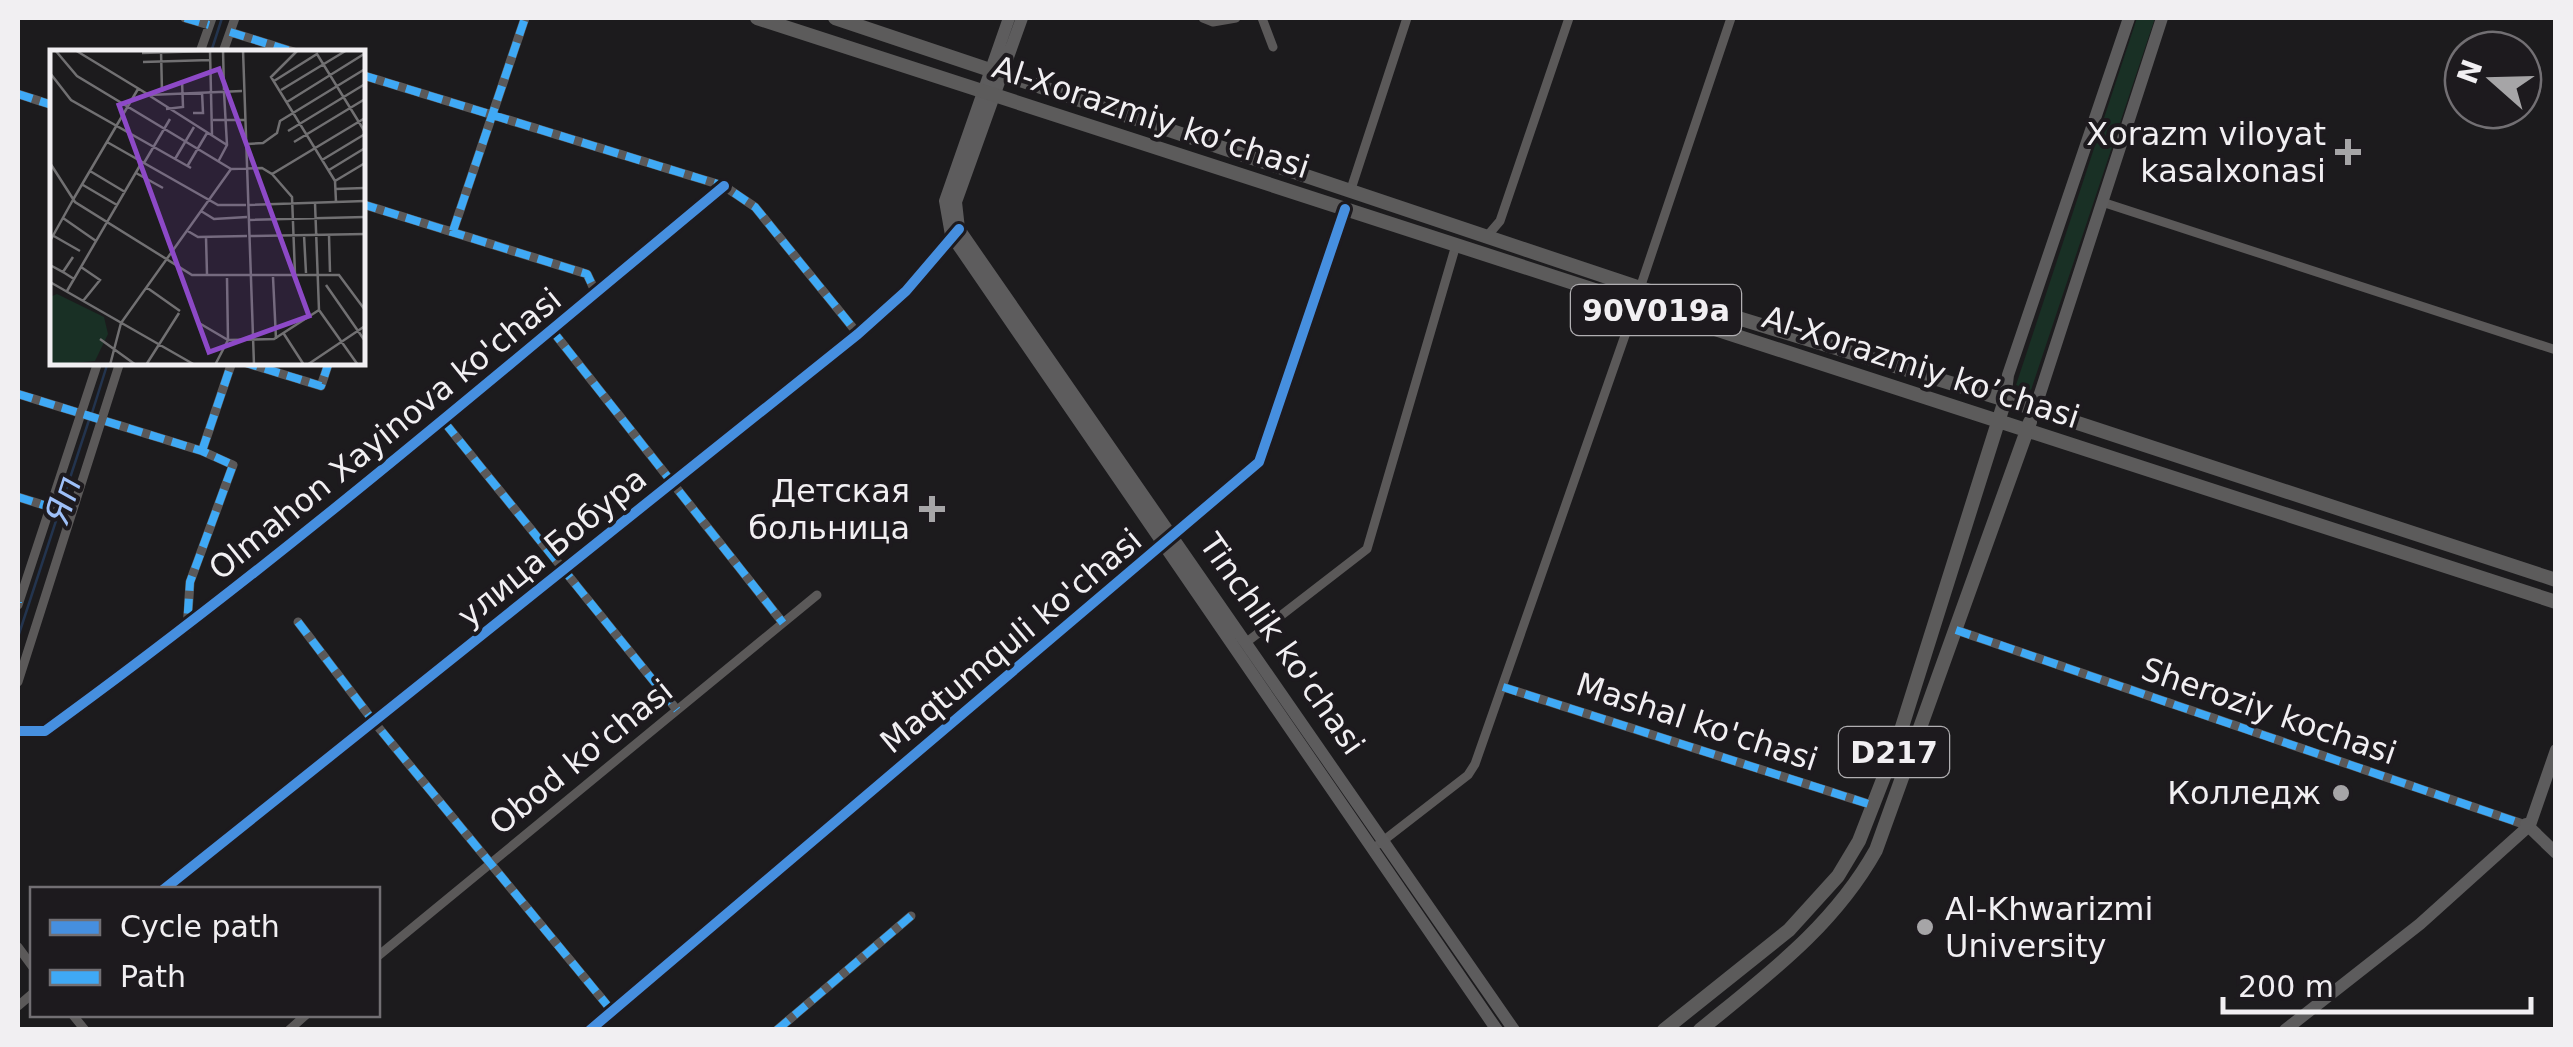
<svg xmlns="http://www.w3.org/2000/svg" width="2573" height="1047" viewBox="0 0 2573 1047" font-family="'DejaVu Sans',sans-serif">
  <rect width="100%" height="100%" fill="#1c1b1d"/>
  <path fill="#193025" d="M 2137,18 L 2155,18 L 2031,390 L 2016,385 Z"/>
  <g fill="none" stroke-linecap="round" stroke-linejoin="round">
    <path stroke="#23344e" stroke-width="2.5" d="M 211,52 L 222,18
      M 92,413 L 108,362
      M 18,637 L 89,420"/>
    <path stroke="#5b5959" stroke-width="9" d="M 185,18 L 209,25
      M 1203,18 L 1213,22 L 1236,18
      M 1262,18 L 1273,47
      M 230,32 L 294,52
      M 200,52 L 212,18
      M 223,52 L 235,18
      M 362,75 L 724,186 L 755,207 L 858,334
      M 18,94 L 52,105
      M 1350,192 L 1407,18
      M 2102,202 L 2556,350
      M 362,204 L 587,274 L 596,293
      M 453,231 L 525,18
      M 1488,235 L 1500,221 L 1569,18
      M 1640,288 L 1731,18
      M 551,329 L 783,623
      M 243,362 L 321,386 L 329,362
      M 18,394 L 202,451 L 233,465 L 190,582 L 187,629
      M 445,423 L 677,710
      M 202,451 L 232,362
      M 18,497 L 50,507
      M 18,605 L 98,362
      M 298,622 L 374,722 L 612,1011
      M 1956,630 L 2520,823
      M 1248,641 L 1367,549 L 1456,245
      M 18,682 L 120,362
      M 1503,687 L 1875,806
      M 18,731 L 45,731 C 281,560 500,372 724,186
      M 1379,844 L 1468,775 L 1475,764 L 1636,304
      M 163,890 L 858,334 L 906,291 L 952,234
      M 18,947 L 32,966
      M 378,956 L 817,595
      M 18,1006 L 32,994
      M 72,1014 L 85,1030
      M 289,1030 L 307,1014
      M 590,1030 L 1259,462 L 1345,209
      M 777,1030 L 911,916"/>
    <path stroke="#5d5c5d" stroke-width="12" d="M 1009,18 L 945,201 L 951,235 L 1497,1030
      M 1022,18 L 956,202 L 959,229 L 1514,1030
      M 2005,400 L 2008,375 L 2129,18
      M 2035,409 L 2162,18
      M 2526,824 L 2556,853
      M 2285,1030 L 2420,924 L 2530,825 L 2556,750"/>
    <path stroke="#5c5b5b" stroke-width="14" d="M 757,18 L 2556,602
      M 835,18 L 1640,288 L 2035,409 L 2556,580
      M 1664,1030 L 1789,930 L 1838,876 L 1859,841 L 1896,746 L 2005,400
      M 1700,1030 C 1767,975 1833,927 1876,850 L 2030,422"/>
    <path stroke="#3fa9f5" stroke-width="8" stroke-dasharray="15 8" stroke-linecap="butt" d="M 185,18 L 209,25
      M 230,32 L 294,52
      M 362,75 L 724,186 L 755,207 L 858,334
      M 18,94 L 52,105
      M 362,204 L 587,274 L 596,293
      M 453,231 L 525,18
      M 551,329 L 783,623
      M 243,362 L 321,386 L 329,362
      M 18,394 L 202,451 L 233,465 L 190,582 L 187,625
      M 445,423 L 677,710
      M 202,451 L 232,362
      M 18,497 L 50,507
      M 18,602 L 18,603
      M 298,622 L 374,722 L 612,1011
      M 1956,630 L 2520,823
      M 1503,687 L 1875,806
      M 777,1030 L 911,916"/>
    <g stroke="#1d1a1e" stroke-width="16">
      <path id="cycleway" d="M 18,731 L 45,731 C 281,560 500,372 724,186
        M 163,890 L 858,334 L 906,291 L 959,229
        M 590,1030 L 1259,462 L 1345,209"/>
    </g>
    <use href="#cycleway" stroke="#468fdf" stroke-width="10"/>
  </g>
  <g fill="#a6a5a7" stroke="#1d1a1e" stroke-width="4">
    <path d="M2343 137h10v10h10v10h-10v10h-10v-10h-10v-10h10z"/>
    <path d="M927 494h10v10h10v10h-10v10h-10v-10h-10v-10h10z"/>
    <circle cx="2341" cy="793" r="10"/>
    <circle cx="1925" cy="927" r="10"/>
  </g>
  <g text-anchor="middle" dominant-baseline="central" stroke-width="8" stroke-linejoin="round" paint-order="stroke">
    <g fill="#1d1a1e" stroke="#b1afb2" stroke-width="2.5">
      <rect x="1571" y="285" width="170" height="50" rx="8"/>
      <rect x="1839" y="727" width="110" height="50" rx="8"/>
    </g>
    <g font-size="30" font-weight="bold" fill="#f1eff2">
      <text x="1656" y="310">90V019a</text>
      <text x="1894" y="752">D217</text>
    </g>
    <g font-size="32" fill="#f1eff2" stroke="#1d1a1e">
      <text transform="translate(1151 117) rotate(18)">Al-Xorazmiy ko’chasi</text>
      <text transform="translate(1921 367) rotate(18)">Al-Xorazmiy ko’chasi</text>
      <text transform="translate(385 434) rotate(-39)">Olmahon Xayinova ko'chasi</text>
      <text transform="translate(552 547) rotate(-39)">улица Бобура</text>
      <text transform="translate(1011 641) rotate(-40)">Maqtumquli ko'chasi</text>
      <text transform="translate(1282 644) rotate(55)">Tinchlik ko'chasi</text>
      <text transform="translate(2269 711) rotate(19)">Sheroziy kochasi</text>
      <text transform="translate(1697 722) rotate(18)">Mashal ko'chasi</text>
      <text transform="translate(581 757) rotate(-39)">Obod ko'chasi</text>
    </g>
    <g font-size="32" fill="#f1eff2" stroke="#1d1a1e" text-anchor="end">
      <text x="2326" y="134">Xorazm viloyat<tspan x="2326" dy="37">kasalxonasi</tspan></text>
      <text x="910" y="491">Детская<tspan x="910" dy="37">больница</tspan></text>
      <text x="2321" y="793">Колледж</text>
      <text x="1945" y="909" text-anchor="start">Al-Khwarizmi<tspan x="1945" dy="37">University</tspan></text>
    </g>
    <g font-size="35" font-style="italic" fill="#9ec0f8" stroke="#1d1a1e">
      <text transform="translate(63 500) rotate(-72)">Яп</text>
    </g>
  </g>
  <g transform="translate(50 50)">
    <rect width="315" height="315" fill="#1c1b1d"/>
    <path d="M 7,244 L 54,267 L 58,284 L 45,311 L 0,315 L 0,247 Z" fill="#193025"/>
    <path fill="none" stroke="#717072" stroke-width="2.5" d="M 5,0 L 27,26 L 181,119M 25,0 L 99,45 L 192,41M 111,0 L 112,42M 160,0 L 162,86M 173,0 L 174,40M 193,0 L 204,315M 248,0 L 221,27 L 285,131 L 286,152M 92,3 L 159,1M 93,12 L 160,10M 0,23 L 21,50 L 141,118M 224,31 L 267,4 L 315,82M 231,40 L 297,0M 100,46 L 177,95M 237,52 L 314,4M 116,59 L 133,57 L 132,30M 143,63 L 153,63 L 152,42M 163,70 L 195,70M 238,81 L 315,34M 57,92 L 168,155 L 196,155M 244,92 L 315,49M 197,94 L 213,93 L 227,83 L 230,71 L 315,19M 125,109 L 144,77M 272,110 L 315,84M 168,112 L 177,95 L 174,42M 0,113 L 25,152 L 142,225 L 289,225 L 315,260M 94,113 L 120,69M 138,115 L 157,83M 279,120 L 315,98M 40,121 L 75,142M 86,123 L 113,138M 222,124 L 242,147 L 245,224M 285,131 L 315,113M 33,135 L 67,155M 285,139 L 315,138M 24,148 L 88,39M 265,153 L 269,260 L 308,315M 198,155 L 315,151M 151,161 L 164,169 L 197,167M 13,168 L 46,191M 199,170 L 315,167M 136,180 L 148,187 L 197,186M 2,185 L 30,201M 254,185 L 256,223M 279,185 L 280,222M 199,186 L 315,184M 156,187 L 157,224M 0,191 L 24,148M 0,215 L 13,222 L 23,207 L 13,222 L 24,229M 31,217 L 50,230 L 33,251M 223,227 L 226,289M 0,232 L 145,315M 276,235 L 315,291M 96,237 L 130,261M 17,241 L 92,112M 149,273 L 178,290 L 224,289 L 269,260M 234,284 L 254,315M 50,289 L 86,315M 60,315 L 71,273 L 181,119 L 212,118 L 222,124 L 315,68M 96,315 L 129,263M 165,315 L 178,290 L 177,228M 257,315 L 315,276"/>
    <path fill="#8d49c7" fill-opacity="0.15" stroke="#8d49c7" stroke-width="5" d="M 169,19 L 259,266 L 159,302 L 69,55 Z"/>
    <rect width="315" height="315" fill="none" stroke="#f1eff2" stroke-width="5"/>
  </g>
  <rect width="2573" height="1047" fill="none" stroke="#f1eff2" stroke-width="40"/>
  <rect x="30" y="887" width="350" height="130" fill="#1d1a1e" stroke="#726f73" stroke-width="2.5"/>
  <rect x="50" y="920" width="50" height="15" fill="#468fdf" stroke="#726f73" stroke-width="2.5"/>
  <text x="120" y="937" font-size="30" fill="#f1eff2">Cycle path</text>
  <rect x="50" y="970" width="50" height="15" fill="#3fa9f5" stroke="#726f73" stroke-width="2.5"/>
  <text x="120" y="987" font-size="30" fill="#f1eff2">Path</text>
  <g transform="translate(2493 80) rotate(290)"><circle r="48" fill="#1d1a1e" stroke="#726f73" stroke-width="2.5"/>
  <path d="M0-8L18 38L0 25L-18 38Z" fill="#a6a5a7"/>
  <text y="-15" font-size="28" font-weight="bold" text-anchor="middle" fill="#f1eff2">N</text>
  </g>
  <path d="M2223 997v15h308v-15" fill="none" stroke="#f1eff2" stroke-width="5"/>
  <text x="2238" y="997" font-size="30" fill="#f1eff2" stroke="#1d1a1e" stroke-width="8" paint-order="stroke">200 m</text>
</svg>
